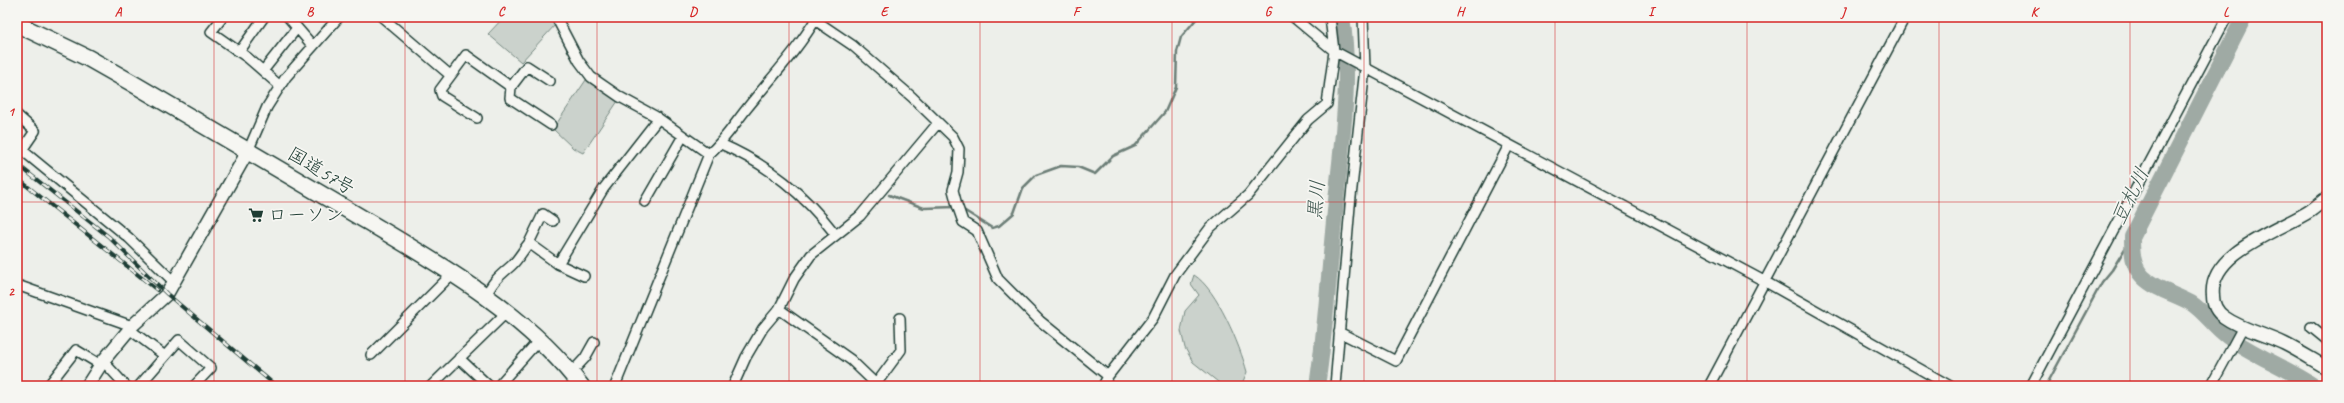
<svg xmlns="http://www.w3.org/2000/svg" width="2344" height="403" viewBox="0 0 2344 403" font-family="Caveat,'Klee One',sans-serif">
  <rect width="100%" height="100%" fill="#edefea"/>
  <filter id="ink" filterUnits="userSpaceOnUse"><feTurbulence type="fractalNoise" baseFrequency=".025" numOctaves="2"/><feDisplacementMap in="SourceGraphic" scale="8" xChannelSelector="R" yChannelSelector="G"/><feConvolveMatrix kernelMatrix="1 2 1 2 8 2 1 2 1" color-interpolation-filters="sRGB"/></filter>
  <g filter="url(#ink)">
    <path fill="#cbd2cc" stroke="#758880" d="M 504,17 L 553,17 L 556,24 L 521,62 L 488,34 Z
      M 588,77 L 618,101 L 583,153 L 573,148 L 553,129 Z
      M 1194,275 C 1217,289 1240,346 1247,372 L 1241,386 L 1223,386 L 1193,362 L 1185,348 L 1181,331 L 1185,311 L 1199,295 L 1191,284 Z"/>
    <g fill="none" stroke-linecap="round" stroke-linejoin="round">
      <path stroke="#6c7e77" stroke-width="2.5" d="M 1304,17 L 1306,19 L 1309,17
        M 889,195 L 924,208 L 955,207
        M 962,209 L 992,228 L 999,226 L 1014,213 L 1023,188 L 1036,175 L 1061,166 L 1078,167 L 1095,174 L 1113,156 L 1135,146 L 1165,112 L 1176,87 L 1177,52 L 1181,37 L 1198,17
        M 2046,386 L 2102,282 L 2112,270 L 2132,237"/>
      <path stroke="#9faaa4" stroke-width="16" d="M 2244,17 L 2132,237 C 2132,251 2132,266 2143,277 C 2156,290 2175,294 2191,303 C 2205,312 2214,327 2227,336 C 2254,356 2286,367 2314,386
        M 1317,386 C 1326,328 1329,269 1335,211 C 1341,147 1352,81 1342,17"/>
      <g stroke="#1f3d34" stroke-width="12">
        <path id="street" d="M 223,17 L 211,32 L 248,58 L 280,86
          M 288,17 L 312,45
          M 382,17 L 450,75
          M 556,17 L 579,61 L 591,77 L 620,97 L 655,116 L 709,154
          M 1293,17 L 1334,51 L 1764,281 L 1950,386
          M 815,20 L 852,45 L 912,97 L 953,137 L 959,149 L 958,172 L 953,190 L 957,205 L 963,222 L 977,231 L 998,279 L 1040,321 L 1108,376
          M 239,52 L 264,17
          M 263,71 L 297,28
          M 550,81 L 527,66 L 511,87 L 510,98 L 551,125
          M 17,115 L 35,131 L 22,150 L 129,238 L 173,281
          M 477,118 L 442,96 L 440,90 L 466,55 L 511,87
          M 721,144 C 769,165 804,194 836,235
          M 248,151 L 267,107 L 286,77 L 339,17
          M 645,202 L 683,136
          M 553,221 L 543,214 L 529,243 L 558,264 L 584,276
          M 558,264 L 604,188 L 658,119
          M 17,285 L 132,326
          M 485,298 C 492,282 498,277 511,266 C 518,260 523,250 529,243
          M 779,309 L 851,360 L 878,386
          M 2311,327 L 2327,340
          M 129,329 L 165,356
          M 1339,332 L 1396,361 L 1509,145
          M 371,355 L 452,274
          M 459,358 L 489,386
          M 103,361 L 126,386
          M 571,373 L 585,358 L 594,342
          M 876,384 L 901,350 L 900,318
          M 48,386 L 76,350 L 101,365
          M 139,386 L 179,340 L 211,368 L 194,386
          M 431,386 L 506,313
          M 498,386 L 539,340
          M 615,386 L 709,154 C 725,140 735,123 748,107 C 771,78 798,50 817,17
          M 733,386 L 746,357 L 763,328 L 779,309 L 794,279 L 811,255 L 860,216 L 938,123
          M 1103,386 L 1108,376 L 1153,318 L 1175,275 L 1210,228 L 1248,195 L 1308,120 L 1327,104 L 1334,51 L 1330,17
          M 1335,386 L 1350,206 L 1365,68 L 1363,17
          M 1709,386 L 1905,17
          M 2031,386 L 2227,17
          M 2211,386 L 2243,327"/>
      </g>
      <g stroke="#1f3d34" stroke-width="15">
        <path id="secondary" d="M 2327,198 C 2321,202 2316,207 2310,211 C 2281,230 2208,252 2213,296 C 2213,305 2217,312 2224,317 C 2242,330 2265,334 2285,344 C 2299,351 2313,360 2327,368
          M 87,386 L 103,361 L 132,326 L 167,294 L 248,151"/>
      </g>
      <g stroke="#1f3d34" stroke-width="19">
        <path id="highway" d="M 17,24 L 88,58 L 132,83 C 204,125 276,168 348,210 C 429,258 524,310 581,386"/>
      </g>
      <use href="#street" stroke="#f6f6f2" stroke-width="9"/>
      <use href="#secondary" stroke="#f6f6f2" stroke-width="12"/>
      <use href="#highway" stroke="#f6f6f2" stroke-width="16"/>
      <g stroke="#1f3d34" stroke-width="4">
        <path id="rail" d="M 17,164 L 109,237 L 167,294 L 276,386
          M 17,178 L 157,290"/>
      </g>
      <use href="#rail" stroke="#f6f6f2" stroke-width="2.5" stroke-dasharray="8" stroke-linecap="butt"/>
    </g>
  </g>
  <path fill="none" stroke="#d62828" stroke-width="1" stroke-opacity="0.55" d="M 214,17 L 214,386M 405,17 L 405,386M 597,17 L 597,386M 789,17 L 789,386M 980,17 L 980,386M 1172,17 L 1172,386M 1364,17 L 1364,386M 1555,17 L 1555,386M 1747,17 L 1747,386M 1939,17 L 1939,386M 2130,17 L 2130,386M 17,202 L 2327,202"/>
  <defs>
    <g id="supermarket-bare" transform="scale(1.2)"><path d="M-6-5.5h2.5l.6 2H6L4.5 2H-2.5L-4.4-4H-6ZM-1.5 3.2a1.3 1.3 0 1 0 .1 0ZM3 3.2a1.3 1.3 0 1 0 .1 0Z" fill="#1f3d34" stroke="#f6f6f2" stroke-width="2.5" paint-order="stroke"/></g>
  </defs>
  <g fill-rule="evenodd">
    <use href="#supermarket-bare" x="256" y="215"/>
  </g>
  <g text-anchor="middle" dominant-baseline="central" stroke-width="3.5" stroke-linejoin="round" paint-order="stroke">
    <g font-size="19" fill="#1f3d34" stroke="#f6f6f2">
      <text transform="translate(321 171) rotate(31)">国道57号</text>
    </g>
    <g font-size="19" fill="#1f3d34" stroke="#f6f6f2" text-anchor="start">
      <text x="268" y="215">ローソン</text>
    </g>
    <g font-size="20" font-style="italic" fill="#3f5850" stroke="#f6f6f2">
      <text transform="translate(2130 196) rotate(-64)">豆札川</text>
      <text transform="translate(1316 200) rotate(-85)">黒川</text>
    </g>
  </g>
  <rect width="2344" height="403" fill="none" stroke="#f6f6f2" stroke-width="44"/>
  <rect x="22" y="22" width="2300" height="359" fill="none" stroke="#d62828" stroke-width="1.5"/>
  <g font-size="13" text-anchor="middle" font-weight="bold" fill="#d62828">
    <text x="118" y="16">A</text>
    <text x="310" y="16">B</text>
    <text x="501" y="16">C</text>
    <text x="693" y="16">D</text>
    <text x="884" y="16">E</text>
    <text x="1076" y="16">F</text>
    <text x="1268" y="16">G</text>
    <text x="1460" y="16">H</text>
    <text x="1651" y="16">I</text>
    <text x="1843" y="16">J</text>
    <text x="2034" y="16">K</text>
    <text x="2226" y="16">L</text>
    <text x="11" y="116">1</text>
    <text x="11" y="296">2</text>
  </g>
</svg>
